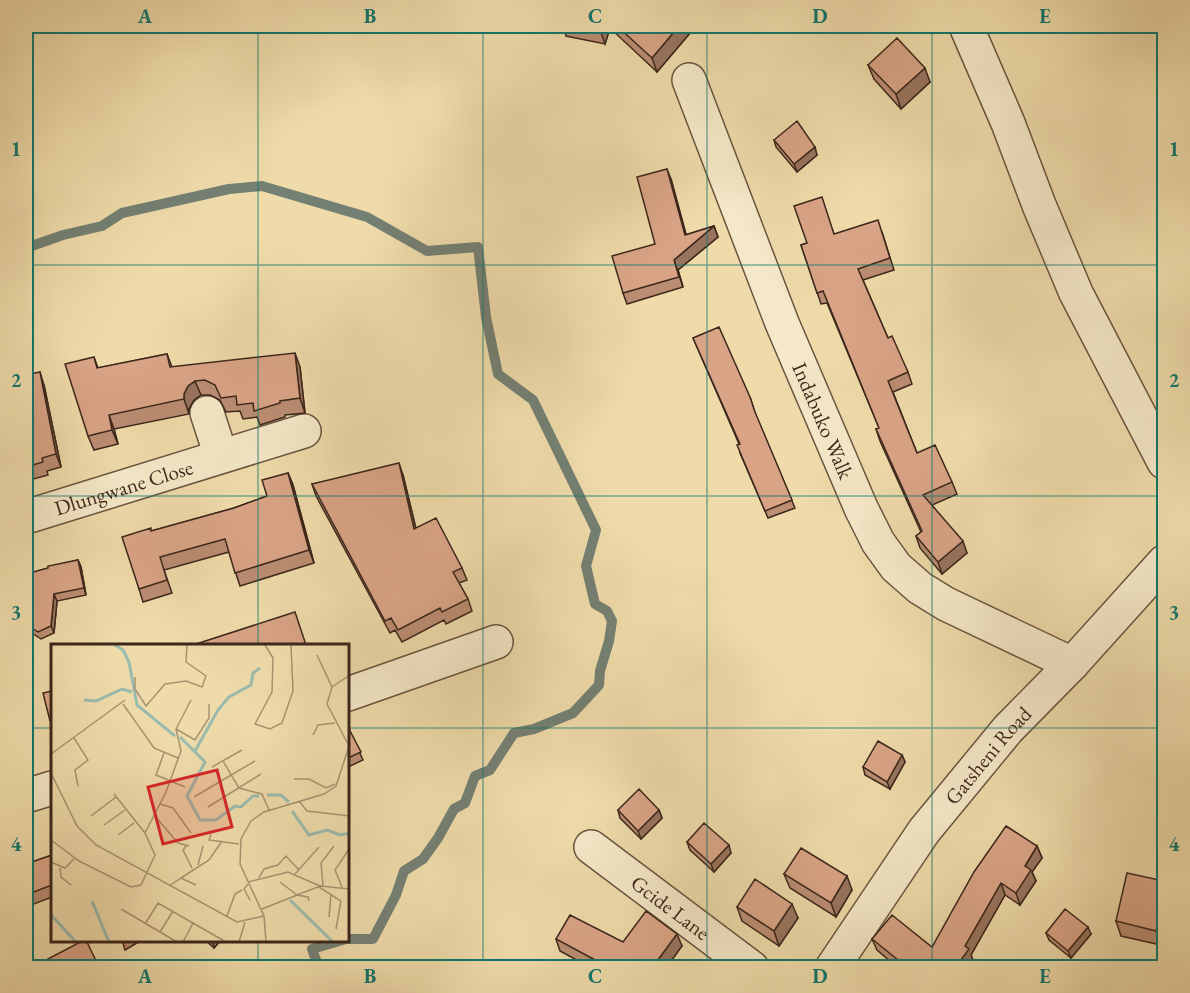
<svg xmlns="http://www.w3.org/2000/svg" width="1190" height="993" viewBox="0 0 1190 993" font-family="'EB Garamond',serif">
  <rect width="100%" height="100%" fill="#efdbaa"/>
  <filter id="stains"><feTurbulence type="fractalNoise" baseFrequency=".00333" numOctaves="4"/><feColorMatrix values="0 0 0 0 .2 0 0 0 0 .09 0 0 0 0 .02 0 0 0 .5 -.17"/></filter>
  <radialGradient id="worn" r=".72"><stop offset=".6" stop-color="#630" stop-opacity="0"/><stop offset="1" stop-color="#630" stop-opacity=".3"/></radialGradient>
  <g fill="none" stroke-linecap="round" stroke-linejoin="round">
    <path stroke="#748073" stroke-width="10" d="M 26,248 L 63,235 L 102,226 L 122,213 L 229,189 L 262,186 L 367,217 L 427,251 L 478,247 L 486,317 L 498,374 L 533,400 L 596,530 L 586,566 L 595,604 L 607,611 L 612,621 L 609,641 L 600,671 L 599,685 L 573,713 L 534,729 L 514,733 L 490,770 L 475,776 L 465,803 L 454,809 L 438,838 L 423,859 L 404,871 L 396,895 L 373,939 L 348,939
      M 319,968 L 312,949 L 343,940"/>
    <g stroke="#69543f" stroke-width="36">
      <g id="minor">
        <path d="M 966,26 L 1008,123 L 1039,205 L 1076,293 L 1164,462"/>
        <path id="s1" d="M 689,80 L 782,323 L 861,508 L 878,542 L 896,567 L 920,588 L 946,604 L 1072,664"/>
        <path d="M 207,413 L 221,456"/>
        <path id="s2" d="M 26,517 L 304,431"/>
        <path d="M 348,694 L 496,642"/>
        <path d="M 26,796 L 52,788"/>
        <path id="s3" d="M 591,847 L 752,968"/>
        <path id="s4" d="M 832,968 L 924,831 L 1008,729 L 1072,664 L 1164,562"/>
      </g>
    </g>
    <use href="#minor" stroke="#f5e8c8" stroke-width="33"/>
  </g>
  <path fill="#bb8d73" stroke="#3c271b" stroke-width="1.5" d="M 563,26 L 687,26 L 690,33 L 657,72 L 610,28 L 605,44 L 566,36 Z
    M 868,65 L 930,82 L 901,109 L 874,79 Z
    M 774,140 L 817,155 L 797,172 L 776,147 Z
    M 671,179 L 686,235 L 714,226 L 718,237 L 678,270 L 683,287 L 627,304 L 623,293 L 655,244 Z
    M 882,232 L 894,270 L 863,280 L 888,338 L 908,372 L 912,384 L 893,392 L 917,453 L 952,482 L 957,494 L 932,505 L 967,553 L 942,574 L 920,548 L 916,536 L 921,532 L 880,441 L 876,429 L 879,428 L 827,303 L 821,304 L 801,245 L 834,234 Z
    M 693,338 L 750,397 L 756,416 L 795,508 L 768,518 L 740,453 L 739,444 Z
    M 167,354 L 172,367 L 300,367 L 305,413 L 285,415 L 285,417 L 260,425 L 257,417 L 243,419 L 240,411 L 226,412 L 220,400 L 210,395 L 201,395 L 194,400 L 189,409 L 189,414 L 114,429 L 118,444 L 94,450 L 88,436 L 94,357 L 98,368 Z
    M 26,375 L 44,385 L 61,467 L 47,471 L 48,475 L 26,481 Z
    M 288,473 L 293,485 L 314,563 L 240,586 L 229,552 L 164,570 L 172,593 L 143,602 L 139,589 L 151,531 L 234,508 L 267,496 Z
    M 403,475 L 416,529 L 462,568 L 467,580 L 459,583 L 468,599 L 472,611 L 446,624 L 444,620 L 402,642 L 395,630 L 390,633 L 316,496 L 312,484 Z
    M 78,560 L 81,567 L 86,595 L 57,601 L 54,633 L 41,639 L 29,631 L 26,624 L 27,610 L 26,611 L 26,574 Z
    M 348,727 L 363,760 L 348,767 Z
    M 902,755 L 905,762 L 890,789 L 865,775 L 863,767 Z
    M 618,810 L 659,810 L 662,818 L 641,839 L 620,818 Z
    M 687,842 L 731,853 L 714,872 L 690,850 Z
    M 1037,846 L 1042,858 L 1032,872 L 1036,881 L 1020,905 L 1005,895 L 971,955 L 973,960 L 968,968 L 898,968 L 877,950 L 872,939 L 932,947 Z
    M 52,855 L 52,897 L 26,907 L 26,864 Z
    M 784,874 L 852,890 L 836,917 L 790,888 Z
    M 1164,881 L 1161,945 L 1121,936 L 1116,921 Z
    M 737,907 L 798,918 L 779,946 L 742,921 Z
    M 1046,933 L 1091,934 L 1071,958 L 1049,940 Z
    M 556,939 L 623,942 L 682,946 L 666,968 L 591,968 L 560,951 Z
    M 122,940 L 142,940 L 125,950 Z
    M 205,940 L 221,940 L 214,948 Z"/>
  <path fill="#98735e" stroke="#3c271b" stroke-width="1.5" d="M 601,26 L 609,26 L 610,28 L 605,44 L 600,30 Z
    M 679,26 L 687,26 L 690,33 L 657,72 L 652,58 Z
    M 925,68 L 930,82 L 901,109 L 896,94 Z
    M 815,147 L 817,155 L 797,172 L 794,164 Z
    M 667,169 L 671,179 L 689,245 L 685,235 Z
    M 714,226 L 718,237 L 678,270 L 683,287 L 674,260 Z
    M 295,353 L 300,367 L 305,413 L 300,398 Z
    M 40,372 L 44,385 L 61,467 L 56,454 Z
    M 195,381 L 201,395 L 194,400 L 189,409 L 189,414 L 184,399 L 184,394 L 188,386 Z
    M 109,415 L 114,429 L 118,444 L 112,430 Z
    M 399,463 L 403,475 L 419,541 L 414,529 Z
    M 288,473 L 293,485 L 314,563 L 309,550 Z
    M 963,541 L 967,553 L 942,574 L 938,562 Z
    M 78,560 L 81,567 L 86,595 L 84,588 Z
    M 54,594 L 57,601 L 54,633 L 51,626 Z
    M 902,755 L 905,762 L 890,789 L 887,782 Z
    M 659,810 L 662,818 L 641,839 L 638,831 Z
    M 729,845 L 731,853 L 714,872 L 711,864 Z
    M 1037,846 L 1042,858 L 1032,872 L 1036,881 L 1020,905 L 1016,893 L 1025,866 Z
    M 847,876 L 852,890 L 836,917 L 831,903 Z
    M 1001,883 L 1005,895 L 971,955 L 973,960 L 968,968 L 955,968 L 965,946 Z
    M 1164,891 L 1164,929 L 1161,945 L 1156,931 Z
    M 792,904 L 798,918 L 779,946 L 774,931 Z
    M 1088,927 L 1091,934 L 1071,958 L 1068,951 Z
    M 677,934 L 682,946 L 666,968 L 652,968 Z
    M 212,940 L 221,940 L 214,948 Z"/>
  <path fill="#d9a486" stroke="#3c271b" stroke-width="1.5" d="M 579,26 L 601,26 L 600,30 Z
    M 617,26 L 679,26 L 652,58 Z
    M 897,38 L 925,68 L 896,94 L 868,65 Z
    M 797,121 L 815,147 L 794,164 L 774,140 Z
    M 667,169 L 685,235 L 714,226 L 674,260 L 679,277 L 623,293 L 612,256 L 655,244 L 637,177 Z
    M 822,197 L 834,234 L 878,220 L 890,258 L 858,269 L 888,338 L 892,336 L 908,372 L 888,381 L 917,453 L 935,445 L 952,482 L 923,495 L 963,541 L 938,562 L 916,536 L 922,531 L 876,429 L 879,428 L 823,291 L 817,293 L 801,245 L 807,243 L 794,206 Z
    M 719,327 L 750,397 L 755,412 L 792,500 L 765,511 L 737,445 L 740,444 L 693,338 Z
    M 295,353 L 300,398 L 280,401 L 280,403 L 254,411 L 253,403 L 237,405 L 236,396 L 221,398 L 215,385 L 205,380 L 195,381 L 188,386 L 184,394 L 184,399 L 109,415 L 112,430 L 88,436 L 65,364 L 94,357 L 97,368 L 167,354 L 170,367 Z
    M 40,372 L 56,454 L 42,458 L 43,462 L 26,467 L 26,375 Z
    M 399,463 L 414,529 L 436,518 L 462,568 L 453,572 L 468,599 L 442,612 L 440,608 L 398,630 L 391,618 L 385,621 L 312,484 Z
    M 288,473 L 309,550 L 235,573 L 225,539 L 160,557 L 167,580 L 139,589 L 122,537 L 151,528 L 151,531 L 234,508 L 267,496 L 262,480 Z
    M 78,560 L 84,588 L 54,594 L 51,626 L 38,632 L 26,624 L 27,602 L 26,603 L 26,574 L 48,568 L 48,566 Z
    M 295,612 L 306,645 L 193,645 Z
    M 52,691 L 52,720 L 50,721 L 43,693 Z
    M 348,727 L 361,752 L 348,758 Z
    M 878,741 L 902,755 L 887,782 L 863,767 Z
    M 639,789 L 659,810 L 638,831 L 618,810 Z
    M 704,823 L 729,845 L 711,864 L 687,842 Z
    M 1006,826 L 1037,846 L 1025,866 L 1031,870 L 1016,893 L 1001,883 L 965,946 L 969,949 L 955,968 L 908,968 L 872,939 L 892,915 L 932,947 L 974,872 Z
    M 801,848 L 847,876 L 831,903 L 784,874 Z
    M 52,855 L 52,885 L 26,895 L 26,864 Z
    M 1127,873 L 1164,881 L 1164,891 L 1156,931 L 1116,921 Z
    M 755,879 L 792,904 L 774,931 L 737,907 Z
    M 1065,909 L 1088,927 L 1068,951 L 1046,933 Z
    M 646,911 L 677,934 L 652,968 L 612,968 L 597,961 L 556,939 L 570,915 L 623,942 Z
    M 84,940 L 86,940 L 99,967 L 97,968 L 31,968 Z
    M 26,959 L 29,968 L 26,968 Z"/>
  <path fill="none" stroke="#0f766e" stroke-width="1.5" stroke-opacity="0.55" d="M 258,26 L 258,645M 483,26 L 483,968M 707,26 L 707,968M 932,26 L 932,968M 26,265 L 1164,265M 26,496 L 1164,496M 26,728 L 52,728M 348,728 L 1164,728M 258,940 L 258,968"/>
  <g text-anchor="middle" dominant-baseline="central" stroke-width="4.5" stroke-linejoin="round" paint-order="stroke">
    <g font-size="21" fill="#3c271b" stroke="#f5e8c8">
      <text stroke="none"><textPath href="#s1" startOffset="366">Indabuko Walk</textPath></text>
      <text stroke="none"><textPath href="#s2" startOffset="102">Dlungwane Close</textPath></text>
      <text stroke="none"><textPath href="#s4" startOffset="264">Gatsheni Road</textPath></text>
      <text stroke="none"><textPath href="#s3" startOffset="100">Gcide Lane</textPath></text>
    </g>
  </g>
  <g transform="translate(51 644)">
    <rect width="298" height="298" fill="#efdbaa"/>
    <path fill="none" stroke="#9abbad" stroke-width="3" d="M 64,1 L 72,6 L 78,18 L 86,61 L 124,92M 33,56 L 45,57 L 71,45 L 81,48M 129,93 L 154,118 L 136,152 L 149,176 L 165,176 L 184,162 L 190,163 L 202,152 L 208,152M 144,107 L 167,66 L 178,53 L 200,41 L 202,29 L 209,24M 216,151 L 230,151 L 238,158M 241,167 L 258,191 L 276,186 L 289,191 L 299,189M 239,256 L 282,298M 41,257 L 58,298M 0,271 L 25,298"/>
    <path fill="none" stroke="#a79371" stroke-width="1.5" d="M 214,1 L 222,14 L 221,48 L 204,80 L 219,85 L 231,79 L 242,47 L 240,1M 266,11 L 281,43M 84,33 L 84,45 L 95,62 L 114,40 L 135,37 L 151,43 L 155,32 L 135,18 L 136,1M 72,60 L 103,104 L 127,114M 125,85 L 144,96 L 158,74 L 158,60M 262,91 L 267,81 L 284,79M 23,94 L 37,116 L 24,126 L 27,142M 113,109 L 105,131 L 134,143M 0,110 L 74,56M 172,117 L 188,144 L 211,150 L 218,166M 161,123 L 191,106M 0,129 L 26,182 L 45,201 L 186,278 L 213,272M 243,135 L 258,135 L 275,144 L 284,140M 63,150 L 94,189M 143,153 L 204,117M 248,157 L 256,167 L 299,172M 109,160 L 122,164 L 140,189M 157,163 L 210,130M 103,171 L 127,199 L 138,202M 40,172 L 65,153M 53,181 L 74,166M 160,190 L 158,196 L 188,200M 67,191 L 83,179M 0,196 L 28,217 L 80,243 L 90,241 L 104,211 L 94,189 L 115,148 L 130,107 L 125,85 L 140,56M 135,202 L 132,206 L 141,224M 0,218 L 14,224 L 23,215M 147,221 L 152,202M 9,224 L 10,233 L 20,241M 244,230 L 268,203M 130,234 L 158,216 L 171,197M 208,234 L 213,225 L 227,221 L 235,212 L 248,226M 197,238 L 237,228 L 269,242 L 299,245M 229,238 L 246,251 L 272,241 L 270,219 L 283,202M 197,240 L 193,245 L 199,256M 118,242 L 130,234 L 145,241M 268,243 L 290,257 L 285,285M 291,243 L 284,226 L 298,205M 70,265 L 126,298M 211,265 L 246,251 L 257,253 L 258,257M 176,272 L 184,250 L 191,246M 278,273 L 280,250M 94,280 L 107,259 L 175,298M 109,288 L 122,267M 132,298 L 142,279M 188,298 L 194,278M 215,298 L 213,272 L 189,220 L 190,195 L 200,177 L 213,168 L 273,150 L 285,142 L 298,102 L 276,60 L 281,43 L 299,31"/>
    <path fill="#d62828" fill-opacity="0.15" stroke="#d62828" stroke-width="3" d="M 166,126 L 181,183 L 112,200 L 97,143 Z"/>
    <rect width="298" height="298" fill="none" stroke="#3c271b" stroke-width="3"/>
  </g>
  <rect width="1190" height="993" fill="none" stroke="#efdbaa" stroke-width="66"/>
  <rect x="33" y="33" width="1124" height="927" fill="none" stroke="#0f766e" stroke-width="2"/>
  <g font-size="20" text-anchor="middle" font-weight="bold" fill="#0f766e">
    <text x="145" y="23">A</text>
    <text x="370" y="23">B</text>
    <text x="595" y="23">C</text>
    <text x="820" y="23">D</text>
    <text x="1045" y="23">E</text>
    <text x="16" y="156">1</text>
    <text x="1174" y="156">1</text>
    <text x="16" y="387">2</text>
    <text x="1174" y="387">2</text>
    <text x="16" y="619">3</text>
    <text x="1174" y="619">3</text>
    <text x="16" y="851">4</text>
    <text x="1174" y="851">4</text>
    <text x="145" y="983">A</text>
    <text x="370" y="983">B</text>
    <text x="595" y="983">C</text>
    <text x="820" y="983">D</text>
    <text x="1045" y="983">E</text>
  </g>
  <rect width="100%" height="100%" filter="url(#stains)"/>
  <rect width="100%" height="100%" fill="url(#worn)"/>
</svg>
